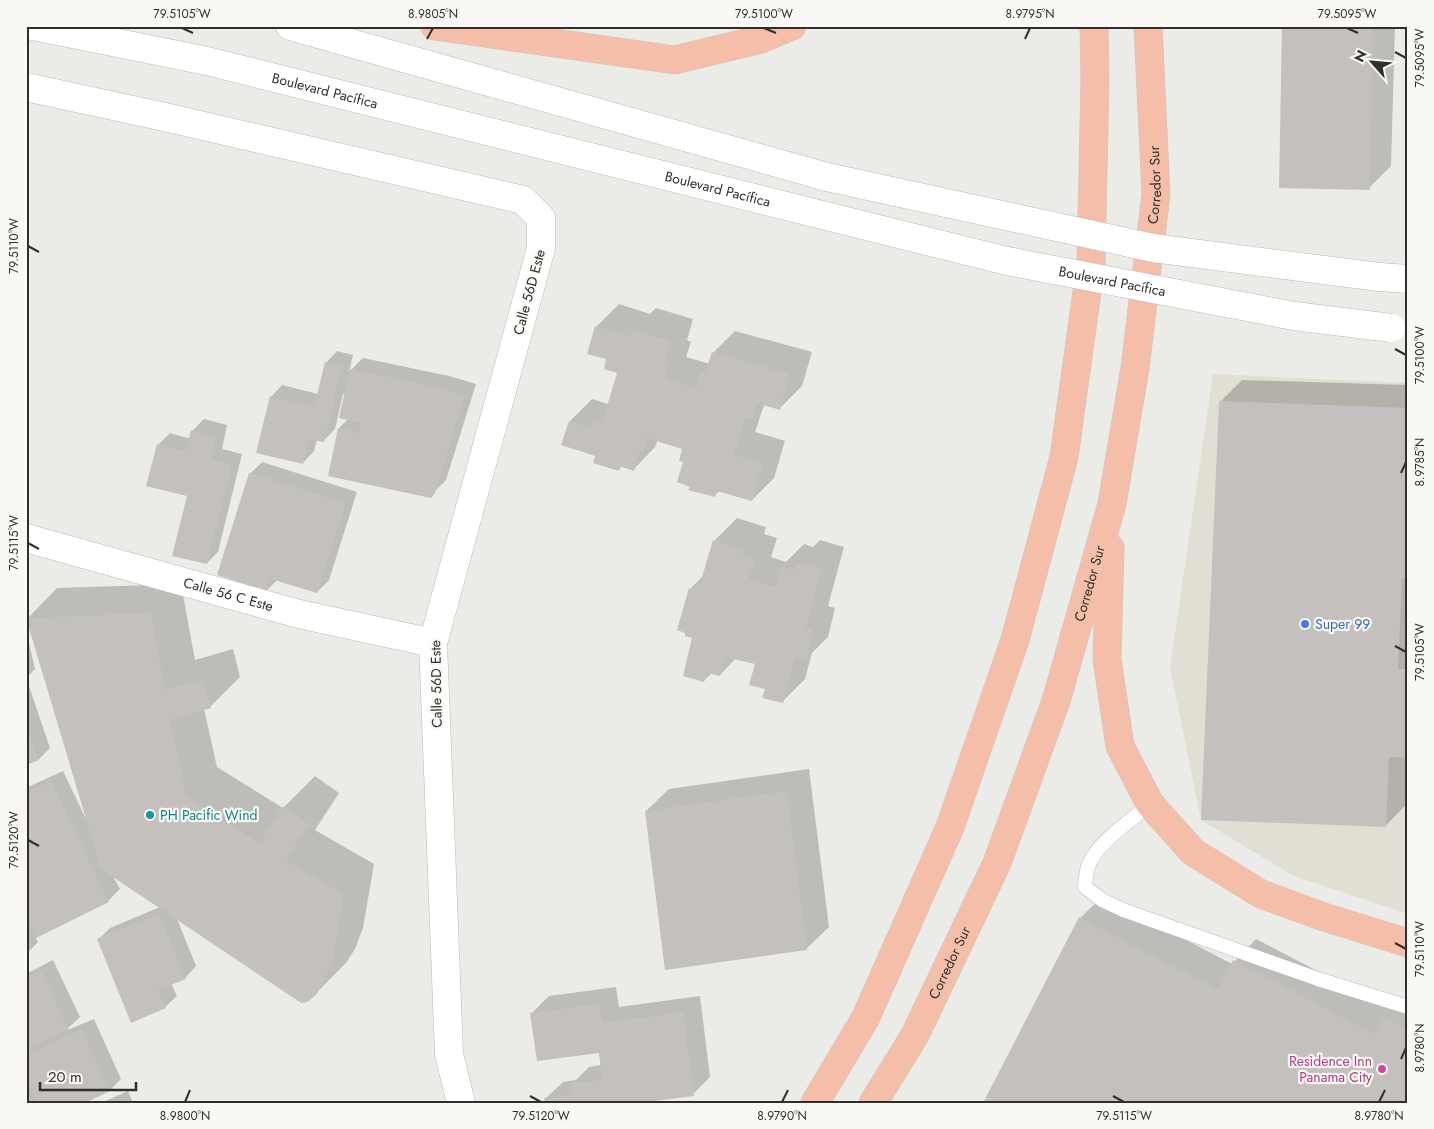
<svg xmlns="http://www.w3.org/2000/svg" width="1434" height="1129" viewBox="0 0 1434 1129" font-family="Jost,sans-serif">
  <rect width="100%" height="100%" fill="#ebebe7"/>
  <path fill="#e1dfd3" d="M 1213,374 L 1408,383 L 1408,914 L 1294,876 L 1201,820 L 1170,668 Z"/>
  <path fill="#0003" d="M 1284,26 L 1395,26 L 1391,166 L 1369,188 Z
    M 619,304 L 650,314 L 656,308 L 693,319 L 687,340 L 691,342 L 686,357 L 710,364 L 713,353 L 735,331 L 812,352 L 802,386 L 780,408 L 766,404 L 763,408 L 755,432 L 785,441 L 774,478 L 752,500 L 719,491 L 714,496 L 692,486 L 684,461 L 684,448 L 658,440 L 655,447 L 633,470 L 622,466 L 618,470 L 597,455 L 570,421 L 592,399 L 608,404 L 618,372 L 608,358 L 589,353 L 597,326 Z
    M 337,351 L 353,355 L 349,372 L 363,358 L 449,376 L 476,384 L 446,480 L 430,496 L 339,428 L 348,419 L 346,394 L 343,394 L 335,429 L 323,441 L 317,439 L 314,451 L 303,463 L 271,397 L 282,385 L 318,394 L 326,363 Z
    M 1242,380 L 1408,385 L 1408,803 L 1386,825 L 1220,402 Z
    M 204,419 L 227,425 L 222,449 L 242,454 L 218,552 L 207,563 L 188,495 L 158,445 L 170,433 L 191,439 L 192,431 Z
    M 262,462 L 357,492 L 329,580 L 317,592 L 277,580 L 267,590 L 250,474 Z
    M 737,518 L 766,527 L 764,534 L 777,538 L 771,557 L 786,562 L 804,544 L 813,547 L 820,540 L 844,547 L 828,606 L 835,608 L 828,637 L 812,653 L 805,679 L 783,701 L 766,688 L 756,663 L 736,658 L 720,675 L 712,673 L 704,680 L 690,589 L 704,575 L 715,540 Z
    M 181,584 L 195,660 L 233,649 L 240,677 L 210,707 L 204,709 L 217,767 L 283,808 L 315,776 L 339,793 L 315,830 L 374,864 L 363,928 L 355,949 L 346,963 L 315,994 L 177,919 L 196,966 L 185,978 L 171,983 L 177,996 L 165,1007 L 98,940 L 110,928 L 160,907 L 113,876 L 120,889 L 108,901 L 35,936 L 38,942 L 26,954 L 26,788 L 63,771 L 85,817 L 86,816 L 27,619 L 57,588 Z
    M 26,630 L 35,669 L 26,678 Z
    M 28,683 L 50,748 L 39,759 L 26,764 L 26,684 Z
    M 809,769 L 829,927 L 806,949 L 646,811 L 669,789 Z
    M 1103,896 L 1232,964 L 1256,939 L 1392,1010 L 1408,996 L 1408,1103 L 1080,918 Z
    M 53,960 L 80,1017 L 65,1031 L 94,1019 L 121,1079 L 110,1090 L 82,1103 L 26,1103 L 26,1052 L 31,1047 L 26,1049 L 26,974 Z
    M 616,987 L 619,1007 L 700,996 L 710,1077 L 693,1094 L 644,1101 L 642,1103 L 546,1103 L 545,1099 L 563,1082 L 576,1080 L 589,1067 L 601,1065 L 600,1052 L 532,1013 L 549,996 Z
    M 128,1091 L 133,1103 L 101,1103 Z"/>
  <path fill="#c3c0bd" d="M 1282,26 L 1373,26 L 1370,190 L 1279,188 Z
    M 595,326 L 631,336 L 632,330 L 671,341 L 665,362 L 669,364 L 665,379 L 696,388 L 701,372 L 705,373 L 712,352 L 790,374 L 780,410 L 757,403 L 753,419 L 745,417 L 734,455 L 763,463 L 752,501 L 717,491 L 715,497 L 688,490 L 690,487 L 677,482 L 683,462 L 679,461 L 682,449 L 647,438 L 643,453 L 639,452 L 634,471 L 620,466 L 619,471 L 593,463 L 595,456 L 561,445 L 569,421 L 589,427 L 591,419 L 602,423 L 617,373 L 604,369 L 606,359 L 587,354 Z
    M 325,362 L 342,367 L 324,442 L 309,439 L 303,464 L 256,453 L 270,396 L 314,407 Z
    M 350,369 L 437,387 L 465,396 L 435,493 L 431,498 L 328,476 L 338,428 L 359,433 L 361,423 L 339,418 Z
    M 1219,401 L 1408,408 L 1408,579 L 1402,579 L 1398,669 L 1408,669 L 1408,758 L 1389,757 L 1386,827 L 1201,820 Z
    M 191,430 L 216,437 L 211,460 L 232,465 L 207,564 L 172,556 L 187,496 L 146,486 L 157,444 L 186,451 Z
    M 249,473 L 346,503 L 317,593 L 271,579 L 267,591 L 217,575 Z
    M 713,540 L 744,549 L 743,556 L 755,560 L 749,579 L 775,587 L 781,566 L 794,570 L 797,562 L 822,569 L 806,628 L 813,630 L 806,661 L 795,658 L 783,703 L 762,698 L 765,689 L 749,685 L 755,664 L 725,657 L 720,676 L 707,673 L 704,682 L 683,676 L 692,638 L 685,636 L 685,633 L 677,630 L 689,588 L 695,589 L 697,583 L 700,584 Z
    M 151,613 L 165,690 L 203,679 L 211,708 L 170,720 L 187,797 L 259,843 L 283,806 L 309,824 L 286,861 L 344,894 L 333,960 L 325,980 L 316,995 L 307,1002 L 301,1003 L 101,869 L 26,618 Z
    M 26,723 L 39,760 L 26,765 Z
    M 51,781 L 109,902 L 36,938 L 26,918 L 26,793 Z
    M 787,791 L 807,950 L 665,970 L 645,811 Z
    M 159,913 L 186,979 L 158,990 L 166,1008 L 131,1023 L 97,939 Z
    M 1079,917 L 1217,989 L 1233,960 L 1375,1034 L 1384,1017 L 1408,1029 L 1408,1103 L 983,1103 Z
    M 41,971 L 69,1030 L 26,1050 L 26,978 Z
    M 599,1004 L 602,1023 L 683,1012 L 694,1096 L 638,1103 L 545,1103 L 544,1098 L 572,1095 L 571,1083 L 602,1080 L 599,1053 L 537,1061 L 530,1013 Z
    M 82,1029 L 110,1091 L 85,1103 L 37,1103 L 26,1078 L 26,1055 Z"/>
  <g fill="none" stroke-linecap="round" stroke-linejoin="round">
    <g stroke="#bbbab7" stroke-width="15">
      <path id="service" d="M 1150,804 C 1133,819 1097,843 1089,864 C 1086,871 1086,879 1085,887 L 1102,900 L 1123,910 L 1318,979 L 1408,1007"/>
    </g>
    <g stroke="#bbbab7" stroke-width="29">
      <g id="minor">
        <path d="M 26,87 L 169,118 L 523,200 L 541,218 L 541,248 L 433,643 L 449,1054 L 461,1103"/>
        <path id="s1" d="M 26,538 L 299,614 L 433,643"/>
      </g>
    </g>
    <g stroke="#bbbab7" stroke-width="29">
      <g id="tertiary">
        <path id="s2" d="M 33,26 L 207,61 L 814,213"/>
        <path d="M 290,26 L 827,177"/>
        <path d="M 1379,277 L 1408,279"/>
      </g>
    </g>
    <g stroke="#c9c9c9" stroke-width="29">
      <g id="motorway">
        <path d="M 435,26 L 675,60 L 761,39 L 792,26"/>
        <path d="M 1110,548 L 1107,659 L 1120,746 L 1150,804 L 1193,852 L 1261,894 L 1324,917 L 1408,943"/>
        <path d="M 815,1103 L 866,1017 L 950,827 L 1015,640 L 1064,457 L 1091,263 L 1095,80 L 1094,26"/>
        <path id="s3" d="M 873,1103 L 915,1035 L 997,863 L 1056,701 L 1112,504 L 1135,368 L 1156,194 L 1148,26"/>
      </g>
    </g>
    <use href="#service" stroke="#fff" stroke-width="14"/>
    <use href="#minor" stroke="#fff" stroke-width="28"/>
    <use href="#tertiary" stroke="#fff" stroke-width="28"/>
    <use href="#motorway" stroke="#f4bea9" stroke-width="28"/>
    <g stroke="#bbbab7" stroke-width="29" stroke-linecap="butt">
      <g id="tertiary-bridge">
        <path d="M 827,177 L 1153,248 L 1379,277"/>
        <path id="s4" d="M 814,213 L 1007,261 L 1294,316 L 1391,328"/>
      </g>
    </g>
    <use href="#tertiary-bridge" stroke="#fff" stroke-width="28"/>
  </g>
  <path fill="none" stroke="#302f2e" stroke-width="2" d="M 182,28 L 193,33M 764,28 L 776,33M 1347,28 L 1358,33M 427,39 L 433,28M 1025,39 L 1030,28M 1395,52 L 1406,58M 28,246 L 39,252M 1395,349 L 1406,355M 1401,473 L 1406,462M 28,543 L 39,549M 1395,646 L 1406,652M 28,840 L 39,846M 1395,943 L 1406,949M 1401,1059 L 1406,1048M 530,1096 L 541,1102M 1113,1096 L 1124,1102M 185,1102 L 190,1090M 782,1102 L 788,1090M 1379,1102 L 1385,1090"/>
  <circle fill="#3f7fe0" stroke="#f9f8f4" stroke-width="2" cx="1305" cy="624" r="5"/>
  <circle fill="#0f9aa8" stroke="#f9f8f4" stroke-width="2" cx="150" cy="815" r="5"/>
  <circle fill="#d1479c" stroke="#f9f8f4" stroke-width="2" cx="1382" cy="1069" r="5"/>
  <g text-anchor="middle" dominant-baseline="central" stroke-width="4.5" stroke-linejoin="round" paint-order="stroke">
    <g font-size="14" fill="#302f2e" stroke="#f9f8f4">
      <text stroke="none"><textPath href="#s2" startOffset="299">Boulevard Pacífica</textPath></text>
      <text stroke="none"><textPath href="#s3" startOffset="970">Corredor Sur</textPath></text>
      <text stroke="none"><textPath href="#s2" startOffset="704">Boulevard Pacífica</textPath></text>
      <text stroke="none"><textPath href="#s4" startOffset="306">Boulevard Pacífica</textPath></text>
      <text transform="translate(529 292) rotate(-75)">Calle 56D Este</text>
      <text stroke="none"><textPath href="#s3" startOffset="565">Corredor Sur</textPath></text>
      <text stroke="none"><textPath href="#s1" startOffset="210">Calle 56 C Este</textPath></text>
      <text transform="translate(436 684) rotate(-91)">Calle 56D Este</text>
      <text stroke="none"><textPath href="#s3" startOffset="160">Corredor Sur</textPath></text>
    </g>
    <g font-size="14" fill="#366cbe" stroke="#f9f8f4" text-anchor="start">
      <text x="1315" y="624">Super 99</text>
    </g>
    <g font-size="14" fill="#0d838f" stroke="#f9f8f4" text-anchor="start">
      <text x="160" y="815">PH Pacific Wind</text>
    </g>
    <g font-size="14" fill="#b23c85" stroke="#f9f8f4" text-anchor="end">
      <text x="1372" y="1061">Residence Inn<tspan x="1372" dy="16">Panama City</tspan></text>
    </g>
  </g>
  <rect width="1434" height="1129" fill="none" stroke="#f9f8f4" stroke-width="55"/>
  <g transform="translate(1372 62) rotate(297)" stroke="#f9f8f4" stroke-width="4" paint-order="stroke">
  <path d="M0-4L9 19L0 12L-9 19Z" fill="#302f2e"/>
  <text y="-8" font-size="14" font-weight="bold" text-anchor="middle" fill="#302f2e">N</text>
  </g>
  <path d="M40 1082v8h96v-8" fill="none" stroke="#302f2e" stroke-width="2.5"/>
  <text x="48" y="1082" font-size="15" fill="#302f2e" stroke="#f9f8f4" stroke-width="4" paint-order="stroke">20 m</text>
  <rect x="28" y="28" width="1378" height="1074" fill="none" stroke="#302f2e" stroke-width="2"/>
  <g font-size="12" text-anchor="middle" fill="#302f2e">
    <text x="182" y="18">79.5105°W</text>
    <text x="433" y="18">8.9805°N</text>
    <text x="764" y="18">79.5100°W</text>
    <text x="1030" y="18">8.9795°N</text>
    <text x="1347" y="18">79.5095°W</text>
    <text transform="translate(1420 58) rotate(-90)" y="4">79.5095°W</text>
    <text transform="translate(14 246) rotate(-90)" y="4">79.5110°W</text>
    <text transform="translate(1420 355) rotate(-90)" y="4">79.5100°W</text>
    <text transform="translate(1420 462) rotate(-90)" y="4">8.9785°N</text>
    <text transform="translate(14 543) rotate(-90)" y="4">79.5115°W</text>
    <text transform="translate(1420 652) rotate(-90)" y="4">79.5105°W</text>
    <text transform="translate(14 840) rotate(-90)" y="4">79.5120°W</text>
    <text transform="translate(1420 949) rotate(-90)" y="4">79.5110°W</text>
    <text transform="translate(1420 1048) rotate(-90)" y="4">8.9780°N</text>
    <text x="185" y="1120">8.9800°N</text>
    <text x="541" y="1120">79.5120°W</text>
    <text x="782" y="1120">8.9790°N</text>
    <text x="1124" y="1120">79.5115°W</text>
    <text x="1379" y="1120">8.9780°N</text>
  </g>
</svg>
